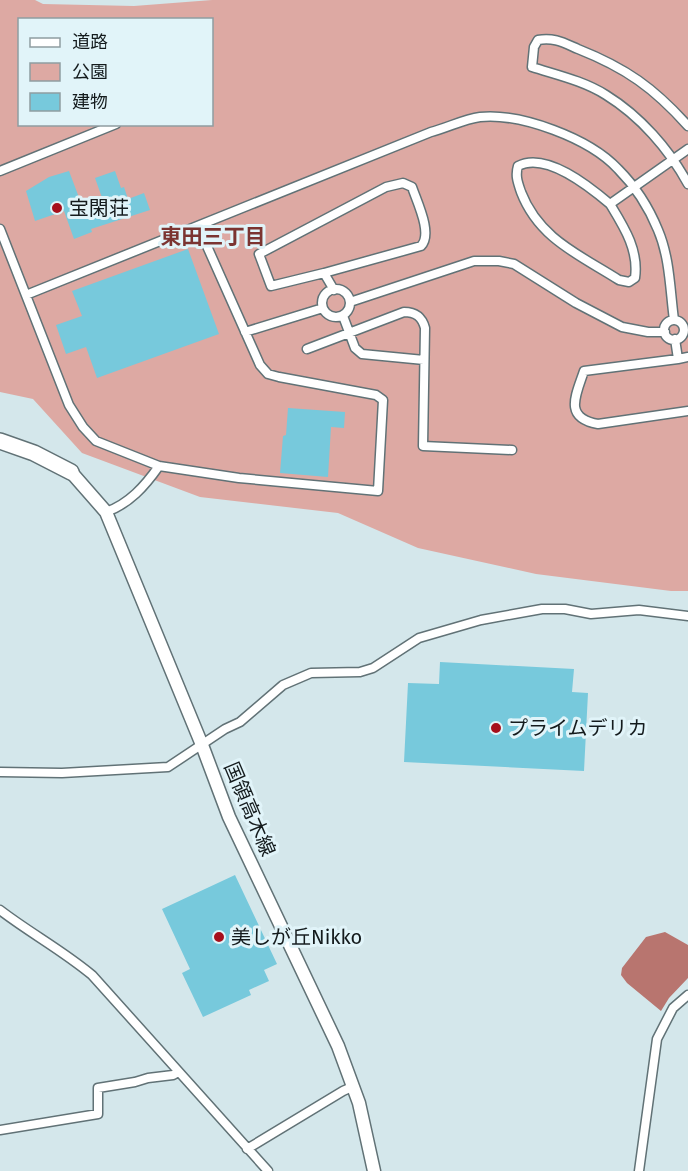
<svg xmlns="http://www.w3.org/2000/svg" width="688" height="1171" viewBox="0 0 688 1171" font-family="'Fira Sans','Noto Sans JP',sans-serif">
  <rect width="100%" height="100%" fill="#d4e7eb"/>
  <path fill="#dda9a3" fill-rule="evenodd" d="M 0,0 L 35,0 L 43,4 L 134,6 L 212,0 L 688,0 L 688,591 L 671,591 L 536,574 L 418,548 L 338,513 L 200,497 L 82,453 L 33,399 L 0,392 ZM 20,20 L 212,20 L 212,124 L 20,124 Z"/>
  <path fill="#b8756f" d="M 665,932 L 688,945 L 688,978 L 669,998 L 661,1011 L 627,983 L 621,975 L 622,968 L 646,937 Z"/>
  <path fill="#77c9dc" d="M 69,171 L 86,216 L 106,209 L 95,178 L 115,171 L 121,188 L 124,187 L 128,199 L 144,193 L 150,210 L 91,229 L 92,232 L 74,239 L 64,211 L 35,221 L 26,191 L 49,177 Z
    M 188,249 L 219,334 L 97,378 L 86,347 L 66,354 L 56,325 L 82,316 L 72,291 Z
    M 288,408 L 345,412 L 344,428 L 331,427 L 328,477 L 280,473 L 283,436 L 286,435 Z
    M 440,662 L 574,669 L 572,692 L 588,693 L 584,771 L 404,762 L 408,683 L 439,684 Z
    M 235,875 L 277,964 L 264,970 L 269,981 L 249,990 L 251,995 L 203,1017 L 182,973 L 190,969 L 162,909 Z"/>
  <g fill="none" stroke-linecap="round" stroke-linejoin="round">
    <g stroke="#617276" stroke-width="11">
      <path id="street" d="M 688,126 C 654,88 626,68 578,49 C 564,43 554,37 538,40 L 534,47 L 532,67 C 557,75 584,81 606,95 C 640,116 669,149 688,184
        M 0,171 L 116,124
        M 610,204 C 590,187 546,151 518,166 C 515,176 518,183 521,192 C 539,239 580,255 619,280 L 629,282 L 635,278 C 639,250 624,227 610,204 L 688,149
        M 0,229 L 69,405 L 83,427 L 96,441 L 159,466 L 239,478 L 378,491 L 383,400 L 376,395 L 279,377 L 268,374 L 260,365 L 198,226
        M 324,273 L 421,246 C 433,234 417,202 412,187 L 403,183 L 386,187 L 259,254 L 271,286 L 324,273 L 334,290
        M322 303a14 14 0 1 1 28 0a14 14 0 1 1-28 0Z
        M 26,295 L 431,132 C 447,128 464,119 480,117 C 521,113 589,138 618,169 C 634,185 649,208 658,230 C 670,258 670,290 674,320
        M 350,302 L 474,261 L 499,261 L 514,264 L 576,303 L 622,327 L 648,332 L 665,332
        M 343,316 L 355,348 L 362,354 L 424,360
        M664 330a10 10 0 1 1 20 0a10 10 0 1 1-20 0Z
        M 245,332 L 323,308
        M 675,339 L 678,359 L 688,357
        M 307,349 L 404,312 C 416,312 422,317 425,328 L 423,446 L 512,450
        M 678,359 L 584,371 C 576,395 563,418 598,424 L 688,411
        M 106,512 C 129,504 145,486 159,466
        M 0,772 L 62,773 L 168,767 L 225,729 L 240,722 L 283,685 L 311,673 L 360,672 L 373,668 L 419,638 L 481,620 L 542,609 L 565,609 L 591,614 L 639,610 L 688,616
        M 0,910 C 30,933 62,950 92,975 L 268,1171
        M 0,1130 L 98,1114 L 98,1088 L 135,1082 L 148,1078 L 173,1075 L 178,1072
        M 247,1149 L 343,1091 L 354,1086
        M 639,1171 L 657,1039 L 673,1008 L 688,995"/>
    </g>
    <g stroke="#617276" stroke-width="15">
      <path id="secondary" d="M 71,472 L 106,512 L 202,745 L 229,817 L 338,1046 L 359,1103 L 374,1171"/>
    </g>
    <g stroke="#617276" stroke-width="18">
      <path id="highway" d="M 0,441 L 34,453 L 71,472"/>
    </g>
    <use href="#street" stroke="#fff" stroke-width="8"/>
    <use href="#secondary" stroke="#fff" stroke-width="12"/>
    <use href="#highway" stroke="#fff" stroke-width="15"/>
  </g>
  <g fill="#a60f1c" stroke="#e1f4f9" stroke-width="2">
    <circle cx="57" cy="208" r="6"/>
    <circle cx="496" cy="728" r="6"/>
    <circle cx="219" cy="937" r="6"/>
  </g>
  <g text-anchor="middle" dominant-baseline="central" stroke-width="6" stroke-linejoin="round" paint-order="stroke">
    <g font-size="20" fill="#141b1d" stroke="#e1f4f9" text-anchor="start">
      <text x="69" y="208">宝閑荘</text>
      <text x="508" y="728">プライムデリカ</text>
      <text x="231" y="937">美しが丘Nikko</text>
    </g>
    <g font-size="20" fill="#141b1d" stroke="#e1f4f9">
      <text transform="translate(250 809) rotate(67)">国領高木線</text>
    </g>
    <g font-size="21" font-weight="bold" fill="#7b3431" stroke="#e1f4f9">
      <text x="213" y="237">東田三丁目</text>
    </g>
  </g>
  <rect x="18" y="18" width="195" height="108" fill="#e1f4f9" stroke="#8f9da1" stroke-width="1.5"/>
  <rect x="30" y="38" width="30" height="9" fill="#ffffff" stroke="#8f9da1" stroke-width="1.5"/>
  <text x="72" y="48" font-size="18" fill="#141b1d">道路</text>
  <rect x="30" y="63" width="30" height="18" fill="#dda9a3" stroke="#8f9da1" stroke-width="1.5"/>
  <text x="72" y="78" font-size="18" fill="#141b1d">公園</text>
  <rect x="30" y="93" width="30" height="18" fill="#77c9dc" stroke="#8f9da1" stroke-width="1.5"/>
  <text x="72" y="108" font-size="18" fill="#141b1d">建物</text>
</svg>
